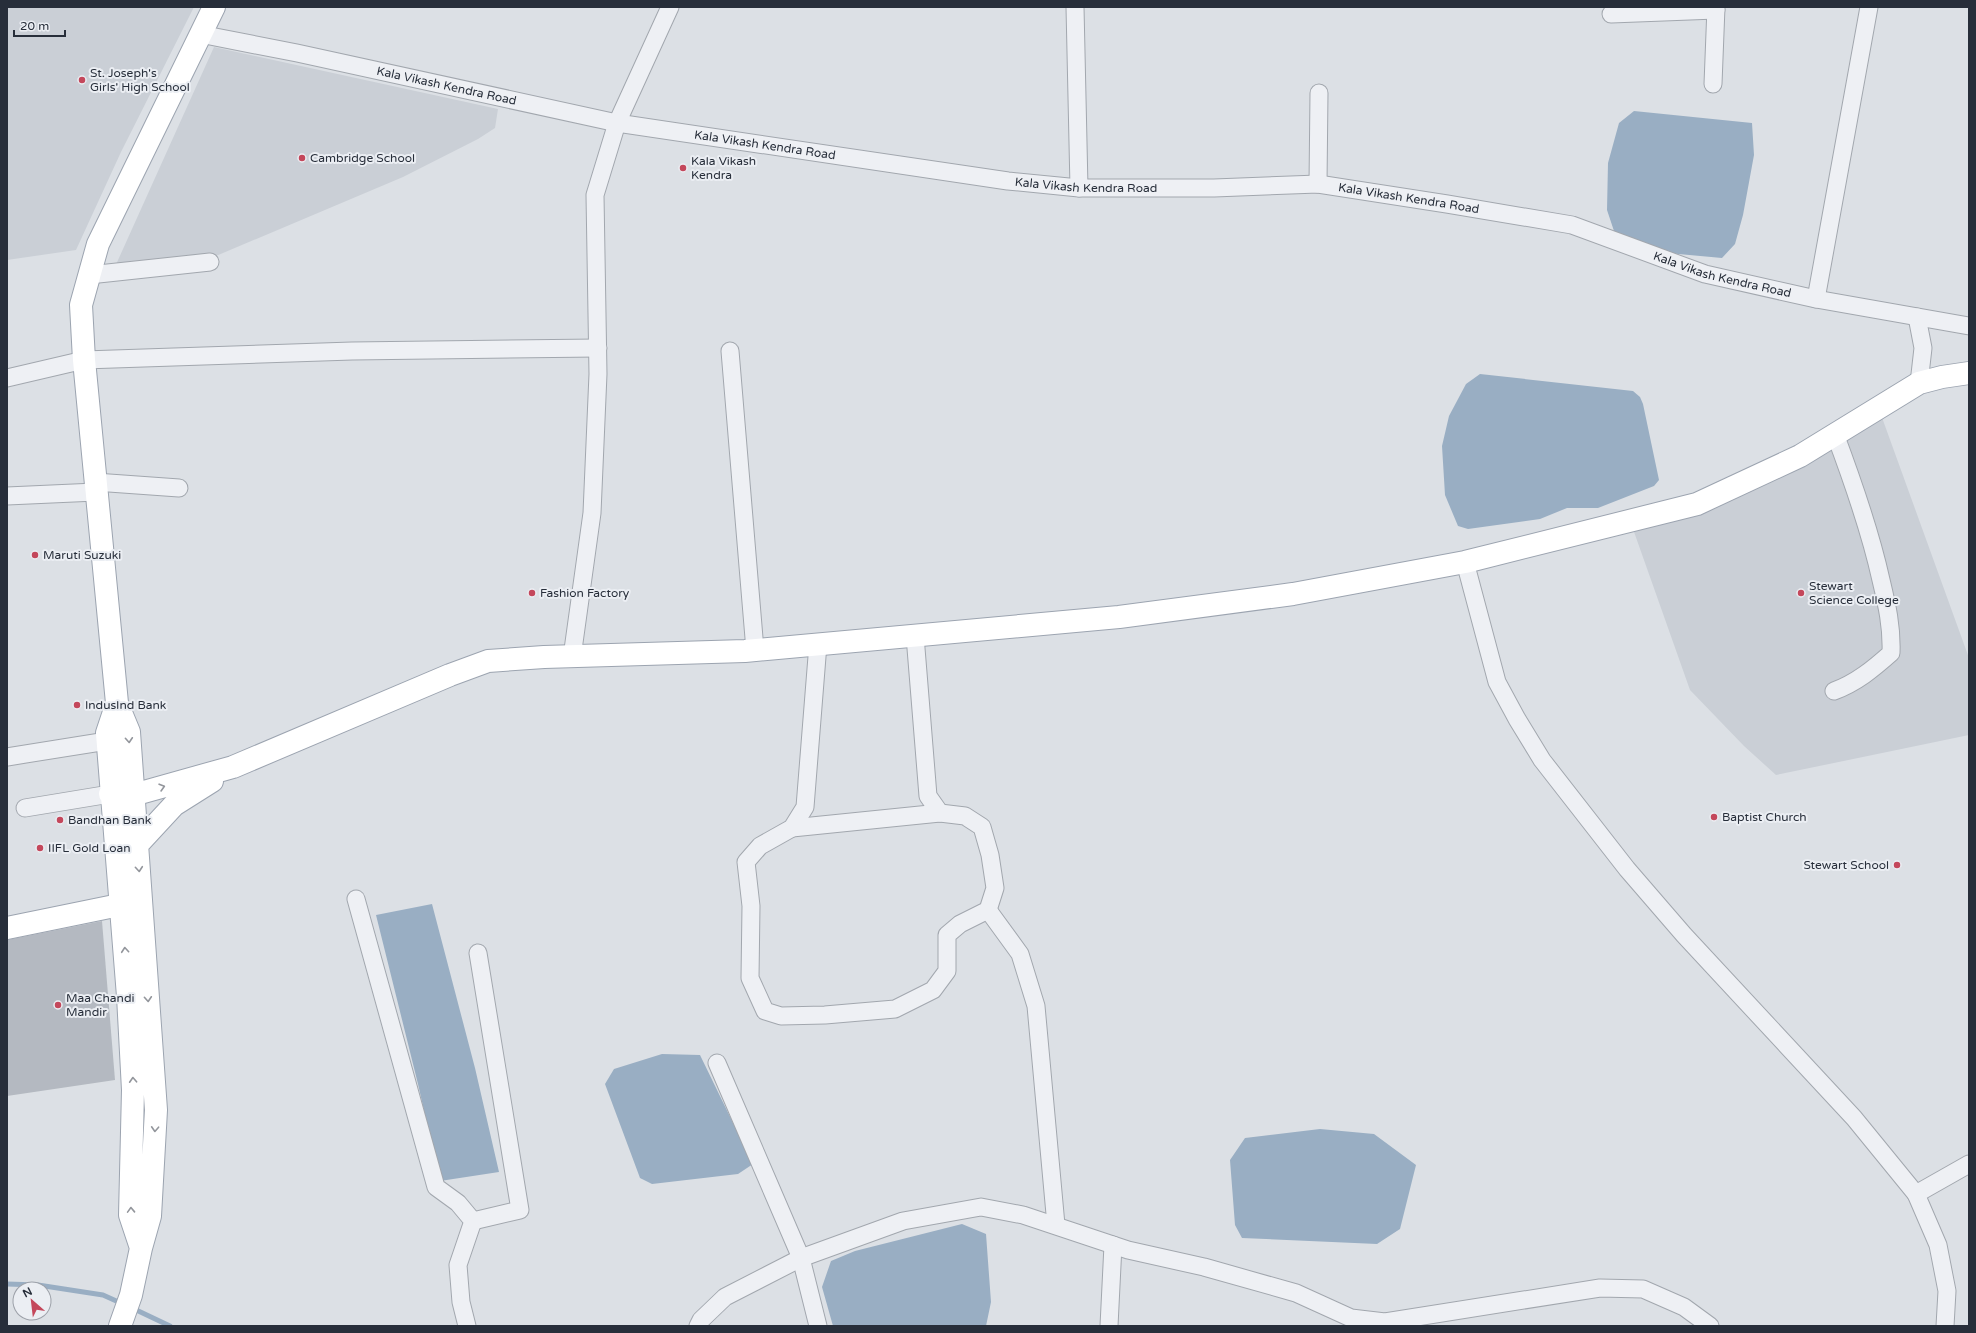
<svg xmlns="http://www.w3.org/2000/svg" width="1976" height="1333" viewBox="0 0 1976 1333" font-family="'Varela Round',sans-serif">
  <rect width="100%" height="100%" fill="#dce0e5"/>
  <path fill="#cacfd6" d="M 7,7 L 194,7 L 121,152 L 76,250 L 7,260 Z
    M 214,47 L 498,109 L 495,128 L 478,139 L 403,177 L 197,264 L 114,269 Z
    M 1880,412 L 1969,658 L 1969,735 L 1776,775 L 1744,746 L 1690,690 L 1633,529 Z"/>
  <path fill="#99aec3" d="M 1634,111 L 1752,123 L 1754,155 L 1743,215 L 1735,244 L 1722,258 L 1635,250 L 1617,240 L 1607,210 L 1608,163 L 1619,123 Z
    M 1480,374 L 1633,391 L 1640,397 L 1643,404 L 1659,480 L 1654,486 L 1598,508 L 1567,508 L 1540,519 L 1468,529 L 1458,526 L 1445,495 L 1442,446 L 1449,416 L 1466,384 Z
    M 432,904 L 475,1068 L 499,1172 L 440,1181 L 418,1084 L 376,915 Z
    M 662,1054 L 700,1055 L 753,1164 L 738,1174 L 652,1184 L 640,1178 L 605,1084 L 614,1069 Z
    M 1320,1129 L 1374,1134 L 1416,1165 L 1400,1229 L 1377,1244 L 1242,1238 L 1235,1225 L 1230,1160 L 1245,1138 Z
    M 962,1224 L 986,1234 L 991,1302 L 986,1326 L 833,1326 L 822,1287 L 831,1261 L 855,1251 Z"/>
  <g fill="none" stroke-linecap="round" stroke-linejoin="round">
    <path stroke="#99aec3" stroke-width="5" d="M 7,1284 L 38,1285 L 103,1295 L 123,1304
      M 132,1308 L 170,1326"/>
  </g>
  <path fill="#b4b9c1" d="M 102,921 L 115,1080 L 7,1096 L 7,940 Z"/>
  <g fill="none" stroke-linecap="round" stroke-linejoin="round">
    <g stroke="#a2a7ae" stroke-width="19">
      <g id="minor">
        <path d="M 1075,7 L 1079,188"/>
        <path d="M 1611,14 L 1716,10"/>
        <path id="s1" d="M 200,34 L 297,53 L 617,123 L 1008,181 L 1079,188 L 1214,188 L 1318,184 L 1447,204 L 1572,225 L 1705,274 L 1816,299 L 1969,326"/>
        <path d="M 1713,84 L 1716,7"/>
        <path d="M 1318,184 L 1319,93"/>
        <path d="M 89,275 L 210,262"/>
        <path d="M 1816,299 L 1869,7"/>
        <path d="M 1917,317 L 1923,348 L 1919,383"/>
        <path d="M 730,351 L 755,650"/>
        <path d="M 7,378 L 84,360 L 352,351 L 598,348"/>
        <path d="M 95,482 L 179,488"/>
        <path d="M 7,496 L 96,492"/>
        <path d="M 1465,562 L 1497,682 L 1517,719 L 1542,760 L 1627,869 L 1684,935 L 1854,1118 L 1916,1194 L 1938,1245 L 1947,1291 L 1945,1326"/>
        <path d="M 818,644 L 805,807 L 792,828 L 760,846 L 746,862 L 751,906 L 750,978 L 765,1011 L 781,1016 L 825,1015 L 895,1009 L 933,990 L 947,971 L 947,935 L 960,924 L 988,910 L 995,888 L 990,855 L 982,827 L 965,816 L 940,813 L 928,796 L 915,636"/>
        <path d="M 572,657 L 592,513 L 598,374 L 595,195 L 617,123 L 670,7"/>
        <path d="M 1834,691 C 1856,683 1873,669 1891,653 C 1892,627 1887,605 1881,580 C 1870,530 1853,482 1835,434"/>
        <path d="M 7,757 L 107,741"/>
        <path d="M 25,808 L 110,794"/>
        <path d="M 792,828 L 940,813"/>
        <path d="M 356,899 L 436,1187 L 458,1203 L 473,1221 L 458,1265 L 461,1302 L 467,1326"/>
        <path d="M 988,910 L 1020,954 L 1036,1006 L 1056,1225"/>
        <path d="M 717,1063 L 801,1258 L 818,1326"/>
        <path d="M 1916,1194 L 1969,1164"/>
        <path d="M 473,1221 L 520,1210 L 478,953"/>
        <path d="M 698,1326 L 701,1320 L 725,1297 L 801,1258 L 903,1221 L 981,1207 L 1023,1215 L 1128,1250 L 1204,1267 L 1296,1293 L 1351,1318 L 1385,1322 L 1600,1288 L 1643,1289 L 1684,1307 L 1710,1326"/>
        <path d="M 1109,1326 L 1113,1245"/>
      </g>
    </g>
    <g stroke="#9ca4b0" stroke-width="24">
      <path id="major" d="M 117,703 L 107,733 L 128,996 L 133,1090 L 130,1215 L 141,1248
        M 110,794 L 133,795 L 233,767 L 450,675 L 488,661 L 544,657 L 745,651 L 1119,617 L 1293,594 L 1465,562 L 1697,504 L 1800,456 L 1919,383 L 1942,377 L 1969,373
        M 137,845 L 174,805 L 212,781
        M 7,928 L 134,902
        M 120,1326 L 131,1295 L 141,1248 L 150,1216 L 156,1110 L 129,732 L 117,703 L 84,360 L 81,305 L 98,244 L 214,7"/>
    </g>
    <use href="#minor" stroke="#eef0f4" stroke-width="17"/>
    <use href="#major" stroke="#fff" stroke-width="22"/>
  </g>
  <defs><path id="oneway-chevron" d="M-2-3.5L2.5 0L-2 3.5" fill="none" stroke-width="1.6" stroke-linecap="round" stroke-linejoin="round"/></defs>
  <g stroke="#93969c">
    <use href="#oneway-chevron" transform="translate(129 740) rotate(86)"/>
    <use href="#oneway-chevron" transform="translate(162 787) rotate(-16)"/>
    <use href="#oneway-chevron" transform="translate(139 869) rotate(85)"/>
    <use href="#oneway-chevron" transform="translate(125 950) rotate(-95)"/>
    <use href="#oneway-chevron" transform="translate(148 999) rotate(86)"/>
    <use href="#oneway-chevron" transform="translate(133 1080) rotate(-93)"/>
    <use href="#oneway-chevron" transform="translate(155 1129) rotate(93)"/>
    <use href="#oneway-chevron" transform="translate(131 1210) rotate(-92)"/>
  </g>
  <g fill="#c4475b" stroke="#ebeef3" stroke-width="1.5">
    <circle cx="82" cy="80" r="4"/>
    <circle cx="302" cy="158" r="4"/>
    <circle cx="683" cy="168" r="4"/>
    <circle cx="35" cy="555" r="4"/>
    <circle cx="532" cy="593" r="4"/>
    <circle cx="1801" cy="593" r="4"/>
    <circle cx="77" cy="705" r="4"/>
    <circle cx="1714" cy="817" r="4"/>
    <circle cx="60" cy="820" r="4"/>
    <circle cx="40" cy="848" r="4"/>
    <circle cx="1897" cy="865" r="4"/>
    <circle cx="58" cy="1005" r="4"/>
  </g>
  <g text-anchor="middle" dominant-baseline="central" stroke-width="4" stroke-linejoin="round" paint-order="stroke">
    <g font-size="12" fill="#272e3a" stroke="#ebeef3" text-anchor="start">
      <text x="90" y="73">St. Joseph's<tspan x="90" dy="14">Girls' High School</tspan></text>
      <text x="310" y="158">Cambridge School</text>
      <text x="691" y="161">Kala Vikash<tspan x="691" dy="14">Kendra</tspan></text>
      <text x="43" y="555">Maruti Suzuki</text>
      <text x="1809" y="586">Stewart<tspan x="1809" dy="14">Science College</tspan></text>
      <text x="540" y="593">Fashion Factory</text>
      <text x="85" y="705">IndusInd Bank</text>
      <text x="1722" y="817">Baptist Church</text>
      <text x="68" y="820">Bandhan Bank</text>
      <text x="48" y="848">IIFL Gold Loan</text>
      <text x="1889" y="865" text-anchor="end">Stewart School</text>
      <text x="66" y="998">Maa Chandi<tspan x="66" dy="14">Mandir</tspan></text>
    </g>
    <g font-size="12" fill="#272e3a" stroke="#ebeef3">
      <text stroke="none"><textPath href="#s1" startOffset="252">Kala Vikash Kendra Road</textPath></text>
      <text stroke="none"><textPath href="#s1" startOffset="576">Kala Vikash Kendra Road</textPath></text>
      <text stroke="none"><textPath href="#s1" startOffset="900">Kala Vikash Kendra Road</textPath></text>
      <text stroke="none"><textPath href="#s1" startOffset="1224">Kala Vikash Kendra Road</textPath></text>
      <text stroke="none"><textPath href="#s1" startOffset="1548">Kala Vikash Kendra Road</textPath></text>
    </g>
  </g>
  <rect width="1976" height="1333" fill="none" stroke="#272e3a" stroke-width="16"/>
  <g transform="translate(32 1301) rotate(332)"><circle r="19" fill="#ebeef3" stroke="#9da1a9"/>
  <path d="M0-3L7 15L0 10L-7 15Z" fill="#c4475b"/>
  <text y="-6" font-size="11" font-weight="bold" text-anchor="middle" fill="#272e3a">N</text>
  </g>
  <path d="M14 30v6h51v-6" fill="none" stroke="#272e3a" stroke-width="2"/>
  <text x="20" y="30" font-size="12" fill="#272e3a" stroke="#ebeef3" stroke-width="3" paint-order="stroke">20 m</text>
</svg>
